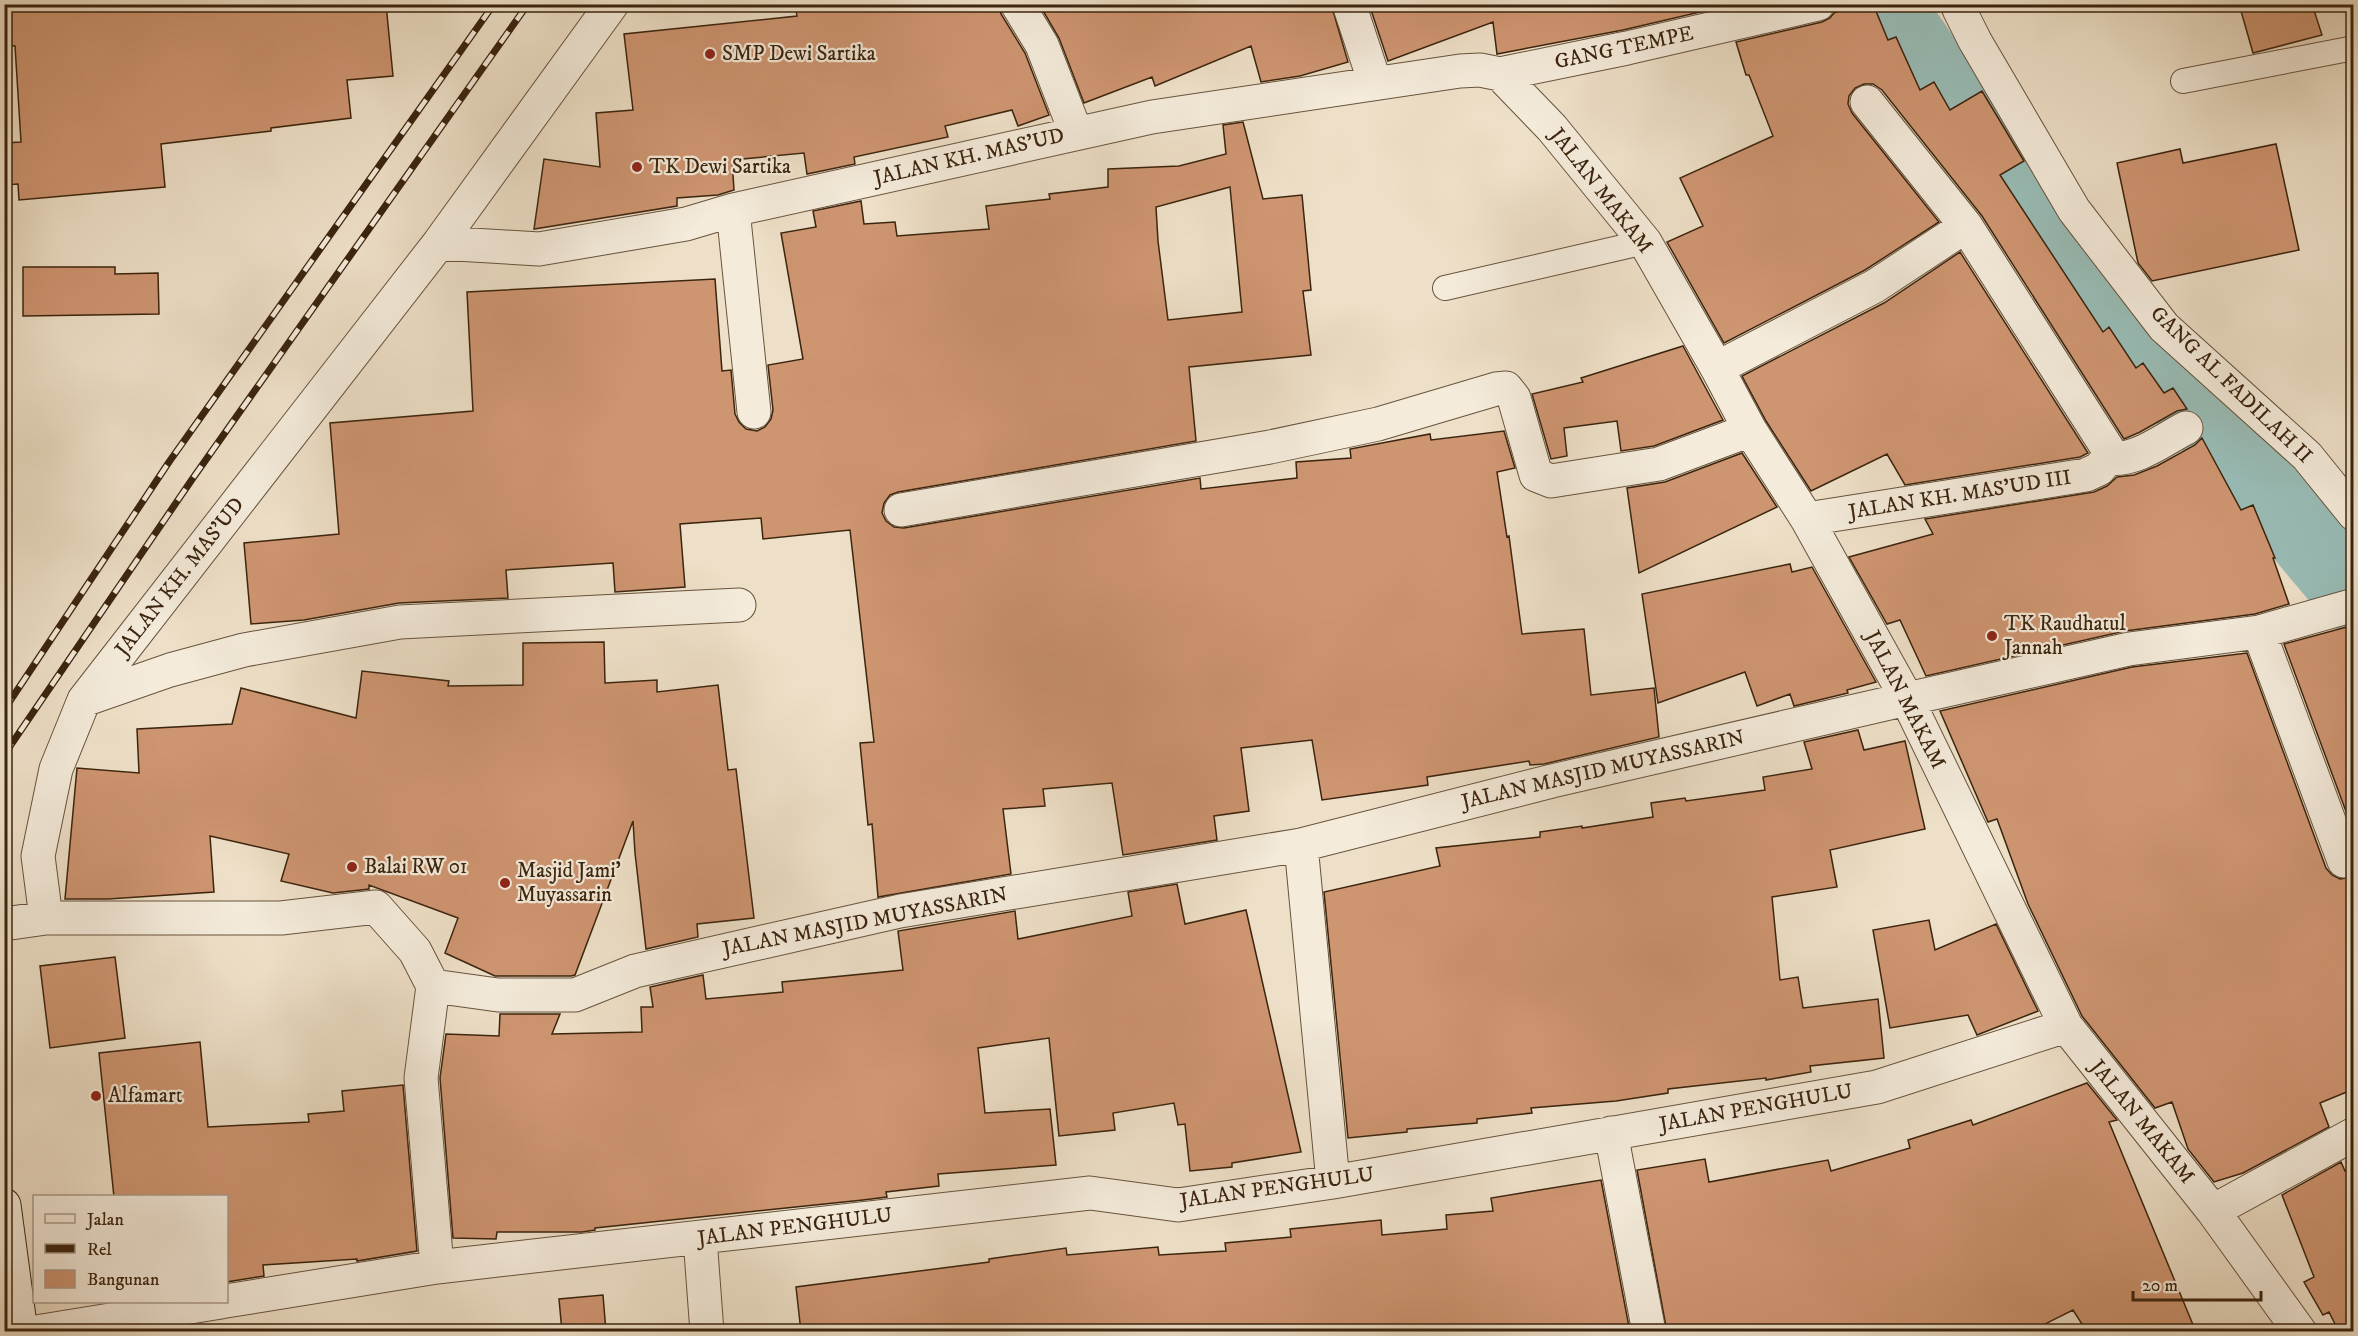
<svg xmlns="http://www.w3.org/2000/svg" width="2358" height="1336" viewBox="0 0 2358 1336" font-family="'IM FELL DW Pica',serif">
  <rect width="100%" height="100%" fill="#eee0c8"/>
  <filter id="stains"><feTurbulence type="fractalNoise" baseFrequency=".00333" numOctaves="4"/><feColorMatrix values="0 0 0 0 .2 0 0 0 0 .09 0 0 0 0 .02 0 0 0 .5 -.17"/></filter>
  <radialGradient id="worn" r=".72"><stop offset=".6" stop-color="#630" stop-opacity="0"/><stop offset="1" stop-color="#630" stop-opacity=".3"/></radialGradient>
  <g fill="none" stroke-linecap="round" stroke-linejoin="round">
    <path stroke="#99bdb7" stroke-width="76" d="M 1884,4 L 2115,329 L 2201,413 L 2354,595"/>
  </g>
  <path fill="#ce9571" stroke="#3b240e" stroke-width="1.5" fill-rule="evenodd" d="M 4,4 L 386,4 L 393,76 L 347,80 L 351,118 L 271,128 L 271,131 L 161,144 L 165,187 L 19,200 L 18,184 L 4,185 L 4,143 L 21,142 L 15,46 L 4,45 Z
    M 795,4 L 998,4 L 1001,14 L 1025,53 L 1049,115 L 1018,126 L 1012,110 L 945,126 L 948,137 L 854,157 L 855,164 L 807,174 L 804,153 L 732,160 L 734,190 L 718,195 L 677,198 L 677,206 L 534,229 L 544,159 L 600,167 L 596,113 L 633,110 L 624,34 L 797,16 Z
    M 1039,4 L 1331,4 L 1348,62 L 1300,76 L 1261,82 L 1251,46 L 1155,86 L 1152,77 L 1084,103 L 1059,38 Z
    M 1369,4 L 1712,4 L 1713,9 L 1623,30 L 1497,54 L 1493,22 L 1388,61 Z
    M 1854,4 L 1873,4 L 1888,40 L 1896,37 L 1920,90 L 1934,82 L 1950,110 L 1982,91 L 2024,161 L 2000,175 L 2103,332 L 2109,327 L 2136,368 L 2143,363 L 2164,393 L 2173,388 L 2187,409 L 2177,411 L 2140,432 L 2124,439 L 1982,216 L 1882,90 L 1873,84 L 1864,84 L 1855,88 L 1849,96 L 1848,104 L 1852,113 L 1939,222 L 1865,270 L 1724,343 L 1667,242 L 1703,226 L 1680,178 L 1773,136 L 1749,75 L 1746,75 L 1736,42 L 1822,22 L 1830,18 L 1834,13 Z
    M 2239,4 L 2312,4 L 2322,35 L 2253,53 Z
    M 1243,122 L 1263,199 L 1302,195 L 1311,290 L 1303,291 L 1311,355 L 1189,367 L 1196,441 L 898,492 L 890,495 L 884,503 L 882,513 L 886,521 L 894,527 L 904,528 L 1200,478 L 1201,489 L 1297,478 L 1296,462 L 1351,458 L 1350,449 L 1430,434 L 1431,440 L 1504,431 L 1515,468 L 1497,472 L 1507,537 L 1509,536 L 1522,634 L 1584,629 L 1591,695 L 1654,688 L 1659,737 L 1544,764 L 1530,765 L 1529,761 L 1427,777 L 1428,785 L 1322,800 L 1312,740 L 1241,748 L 1249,811 L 1214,816 L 1217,840 L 1123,855 L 1112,783 L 1043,789 L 1045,806 L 1003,809 L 1011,874 L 878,897 L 872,824 L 868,825 L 860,743 L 874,742 L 850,530 L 763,539 L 761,518 L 680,524 L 685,587 L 615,592 L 613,563 L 506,570 L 508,598 L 399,603 L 304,620 L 251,624 L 244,543 L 339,534 L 330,423 L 473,411 L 467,292 L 715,279 L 722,371 L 731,370 L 735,414 L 739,422 L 746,429 L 757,431 L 765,427 L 771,419 L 773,410 L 768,365 L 803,359 L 781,233 L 816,227 L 813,211 L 861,201 L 864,224 L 895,222 L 897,236 L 989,229 L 986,206 L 1050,199 L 1049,194 L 1108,187 L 1108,169 L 1179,166 L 1226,154 L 1223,125 ZM 1230,187 L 1242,312 L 1168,320 L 1158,241 L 1156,207 Z
    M 2276,144 L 2299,250 L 2152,281 L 2138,263 L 2117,163 L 2180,149 L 2183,163 Z
    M 1960,252 L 2088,453 L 2080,457 L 1905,485 L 1887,454 L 1811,491 L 1766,421 L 1742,376 L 1884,303 Z
    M 23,267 L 115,267 L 115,274 L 158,273 L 159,314 L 23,316 Z
    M 1683,346 L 1723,420 L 1654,446 L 1621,451 L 1617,421 L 1564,428 L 1567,456 L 1551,459 L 1532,394 L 1583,382 L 1581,378 Z
    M 2202,438 L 2241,510 L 2253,505 L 2275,558 L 2273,558 L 2289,604 L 2255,614 L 2125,631 L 1926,676 L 1900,620 L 1887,624 L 1849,557 L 1933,534 L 1925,519 L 2094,492 L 2107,486 L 2117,477 L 2134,475 L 2157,466 L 2195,445 Z
    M 1742,453 L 1777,507 L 1639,573 L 1627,488 L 1665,482 Z
    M 1790,564 L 1792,572 L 1812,567 L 1876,682 L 1847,690 L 1848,693 L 1794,706 L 1790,694 L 1757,706 L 1745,672 L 1658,703 L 1642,594 Z
    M 2354,625 L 2354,833 L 2284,644 Z
    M 604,642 L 605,683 L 657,680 L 657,692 L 718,685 L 728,770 L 736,769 L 754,918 L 697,924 L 698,937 L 646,949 L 635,853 L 633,821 L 575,975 L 571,976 L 495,976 L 445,953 L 458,918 L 369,885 L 369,889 L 333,893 L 281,881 L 289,854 L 210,836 L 214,892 L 108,899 L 65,899 L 77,768 L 139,773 L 137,729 L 232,724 L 241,688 L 356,718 L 362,671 L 449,681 L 448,686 L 523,685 L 523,643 Z
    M 2247,653 L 2326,868 L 2332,875 L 2340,879 L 2354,877 L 2354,1089 L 2320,1103 L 2329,1127 L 2243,1173 L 2214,1182 L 2188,1149 L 2172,1102 L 2155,1108 L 2082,1016 L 2028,904 L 1997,819 L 1988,822 L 1940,711 L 2132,667 Z
    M 1858,730 L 1864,750 L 1905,741 L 1925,829 L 1830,850 L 1837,887 L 1772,897 L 1780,980 L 1798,977 L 1803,1008 L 1878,999 L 1884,1058 L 1810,1066 L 1811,1072 L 1766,1080 L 1766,1078 L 1668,1089 L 1668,1093 L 1616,1101 L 1531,1108 L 1532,1113 L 1477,1119 L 1477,1123 L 1407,1129 L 1407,1132 L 1348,1138 L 1324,892 L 1440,866 L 1436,848 L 1540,837 L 1540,832 L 1582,826 L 1582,828 L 1653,817 L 1651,803 L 1685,798 L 1686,801 L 1765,790 L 1763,777 L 1812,769 L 1804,742 Z
    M 1177,884 L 1185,924 L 1246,910 L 1301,1152 L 1232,1163 L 1232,1167 L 1190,1171 L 1185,1124 L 1178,1125 L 1174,1103 L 1113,1113 L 1115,1130 L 1059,1136 L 1049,1038 L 978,1048 L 985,1113 L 1050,1109 L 1056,1165 L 938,1174 L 939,1186 L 886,1192 L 887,1197 L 863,1200 L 595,1228 L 595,1230 L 582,1232 L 497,1232 L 496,1239 L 453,1238 L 440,1078 L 446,1034 L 499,1036 L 500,1014 L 560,1014 L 552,1034 L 642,1032 L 641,1007 L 653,1007 L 650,987 L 703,975 L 706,999 L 783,992 L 782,982 L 903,970 L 898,931 L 1015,911 L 1018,939 L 1132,916 L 1128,892 Z
    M 1929,920 L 1935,950 L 1996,924 L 2038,1011 L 1977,1035 L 1968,1015 L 1890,1028 L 1873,930 Z
    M 115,957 L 125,1038 L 50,1048 L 40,966 Z
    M 200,1042 L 208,1127 L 309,1122 L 308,1114 L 344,1111 L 342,1091 L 403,1085 L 417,1251 L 357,1261 L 357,1259 L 263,1265 L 264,1276 L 226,1282 L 226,1197 L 114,1197 L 99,1053 Z
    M 2087,1083 L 2117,1120 L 2109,1122 L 2196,1332 L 2087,1332 L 2073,1310 L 2029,1332 L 1667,1332 L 1637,1170 L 1705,1159 L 1709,1182 L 1828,1160 L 1831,1171 L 1910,1148 L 1908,1140 L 1971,1120 L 1973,1125 Z
    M 2341,1162 L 2345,1171 L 2354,1167 L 2354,1332 L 2339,1332 L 2329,1312 L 2323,1315 L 2304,1282 L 2314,1277 L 2282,1195 Z
    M 1601,1180 L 1630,1332 L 801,1332 L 796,1287 L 989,1262 L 989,1259 L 1066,1248 L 1067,1255 L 1158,1247 L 1159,1255 L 1226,1251 L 1225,1243 L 1291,1237 L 1290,1229 L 1381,1220 L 1382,1235 L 1447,1229 L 1446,1215 L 1493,1211 L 1491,1198 Z
    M 603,1295 L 606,1332 L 562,1332 L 559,1299 Z"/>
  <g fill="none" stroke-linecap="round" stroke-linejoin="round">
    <g stroke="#68533c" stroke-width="26">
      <path id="service" d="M 2183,81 L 2354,48
        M 1445,288 L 1645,242"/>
    </g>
    <g stroke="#68533c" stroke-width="35">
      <path id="minor" d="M 1017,4 L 1042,45 L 1076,133
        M 1349,4 L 1375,83
        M 1959,9 L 1975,41 L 2074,210 L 2164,327 L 2307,456 L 2354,514
        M 1500,74 L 1552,128 L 1645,242 L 1717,368 L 1750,430 L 1807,519 L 1907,699 L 2066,1026 L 2213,1211 L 2300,1332
        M 1867,102 L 1966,226 L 2108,449 L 2108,458
        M 733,210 L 754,412
        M 439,243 L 539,249 L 686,224 L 733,210 L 1152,117 L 1460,71 L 1480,70 L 1500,74 L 1627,48 L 1818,4
        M 1717,368 L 1875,286 L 1966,226
        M 2108,458 C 2136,462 2162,440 2186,428
        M 901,510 L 1270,447 L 1378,424 L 1496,389 L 1506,388 L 1514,398 L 1536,475 L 1551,481 L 1659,464 L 1750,430
        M 1807,519 L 2086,475 L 2099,469 L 2108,458
        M 2259,632 L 2344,861
        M 84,700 L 170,670 L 244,650 L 400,622 L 739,605
        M 1301,845 L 1333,1182
        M 46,918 L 38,856 L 56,769 L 84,700 L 439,243 L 612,4
        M 4,924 L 46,918 L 281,918 L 376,907 L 415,951 L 433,986 L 421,1078 L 437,1267
        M 433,986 L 498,995 L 575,995 L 635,971 L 900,911 L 1301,845 L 1552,781 L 1907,699 L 2129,649 L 2259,632 L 2354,605
        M 1611,1133 L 1649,1332
        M 2213,1211 L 2354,1134
        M 700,1238 L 707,1332
        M 226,1301 L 437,1267 L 1090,1193 L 1178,1205 L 1333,1182 L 1877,1087 L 2066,1026
        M 36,1332 L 221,1302"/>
    </g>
    <g stroke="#3b240e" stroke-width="35">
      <path id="secondary" d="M 4,1205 L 21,1332"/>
    </g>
    <use href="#service" stroke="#f4ebdb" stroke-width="24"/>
    <use href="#minor" stroke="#f4ebdb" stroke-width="33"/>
    <use href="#secondary" stroke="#f4ebdb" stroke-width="33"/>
    <g stroke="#3b240e" stroke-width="7">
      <path id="rail" d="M 4,710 L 169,462 L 494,4
        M 4,755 L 193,478 L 528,4"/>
    </g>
    <use href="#rail" stroke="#f4ebdb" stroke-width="4.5" stroke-dasharray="14" stroke-linecap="butt"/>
  </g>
  <g fill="#8f2418" stroke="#f4ebdb" stroke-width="2">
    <circle cx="710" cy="54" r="6"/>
    <circle cx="637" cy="167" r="6"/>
    <circle cx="1992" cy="636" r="6"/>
    <circle cx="352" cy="867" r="6"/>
    <circle cx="505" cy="883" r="6"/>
    <circle cx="96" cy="1096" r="6"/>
  </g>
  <g text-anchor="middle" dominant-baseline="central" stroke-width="4.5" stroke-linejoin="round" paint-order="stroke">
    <g font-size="21" fill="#3b240e" stroke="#f4ebdb">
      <text transform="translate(1624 48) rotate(-12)">GANG TEMPE</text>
      <text transform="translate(969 157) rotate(-13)">JALAN KH. MAS'UD</text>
      <text transform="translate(1601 191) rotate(52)">JALAN MAKAM</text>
      <text transform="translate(2231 385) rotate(44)">GANG AL FADILAH II</text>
      <text transform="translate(1960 495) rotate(-9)">JALAN KH. MAS'UD III</text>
      <text transform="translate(180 577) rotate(-52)">JALAN KH. MAS'UD</text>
      <text transform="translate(1905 700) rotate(63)">JALAN MAKAM</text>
      <text transform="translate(1603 770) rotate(-13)">JALAN MASJID MUYASSARIN</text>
      <text transform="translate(865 922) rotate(-11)">JALAN MASJID MUYASSARIN</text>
      <text transform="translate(1756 1108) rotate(-10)">JALAN PENGHULU</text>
      <text transform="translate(2142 1122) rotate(51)">JALAN MAKAM</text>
      <text transform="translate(1277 1188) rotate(-8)">JALAN PENGHULU</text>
      <text transform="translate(795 1227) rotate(-7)">JALAN PENGHULU</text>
    </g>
    <g font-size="21" fill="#3b240e" stroke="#f4ebdb" text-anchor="start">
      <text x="722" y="54">SMP Dewi Sartika</text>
      <text x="649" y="167">TK Dewi Sartika</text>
      <text x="2004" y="624">TK Raudhatul<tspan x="2004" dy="24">Jannah</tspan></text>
      <text x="364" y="867">Balai RW 01</text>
      <text x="517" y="871">Masjid Jami'<tspan x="517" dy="24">Muyassarin</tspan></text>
      <text x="108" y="1096">Alfamart</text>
    </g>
  </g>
  <rect width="2358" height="1336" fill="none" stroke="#eee0c8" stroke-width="24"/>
  <rect x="6" y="6" width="2346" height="1324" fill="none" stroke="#3b240e" stroke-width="3"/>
  <rect x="12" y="12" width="2334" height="1312" fill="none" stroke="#3b240e" stroke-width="1.5"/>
  <rect x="33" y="1195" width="195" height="108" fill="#f4ebdb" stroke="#aa9b89" stroke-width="1.5"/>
  <rect x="45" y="1214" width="30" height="9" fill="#f4ebdb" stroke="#aa9b89" stroke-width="1.5"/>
  <text x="87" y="1225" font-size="18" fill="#3b240e">Jalan</text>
  <rect x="45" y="1244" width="30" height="9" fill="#3b240e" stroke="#aa9b89" stroke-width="1.5"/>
  <text x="87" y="1255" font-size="18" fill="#3b240e">Rel</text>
  <rect x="45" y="1270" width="30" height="18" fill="#ce9571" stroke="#aa9b89" stroke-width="1.5"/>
  <text x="87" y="1285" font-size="18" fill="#3b240e">Bangunan</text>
  <path d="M2133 1291v9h128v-9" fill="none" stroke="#3b240e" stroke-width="3"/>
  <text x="2142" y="1291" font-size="18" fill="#3b240e" stroke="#f4ebdb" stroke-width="4.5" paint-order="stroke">20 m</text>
  <rect width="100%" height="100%" filter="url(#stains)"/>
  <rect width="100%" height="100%" fill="url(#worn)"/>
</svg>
